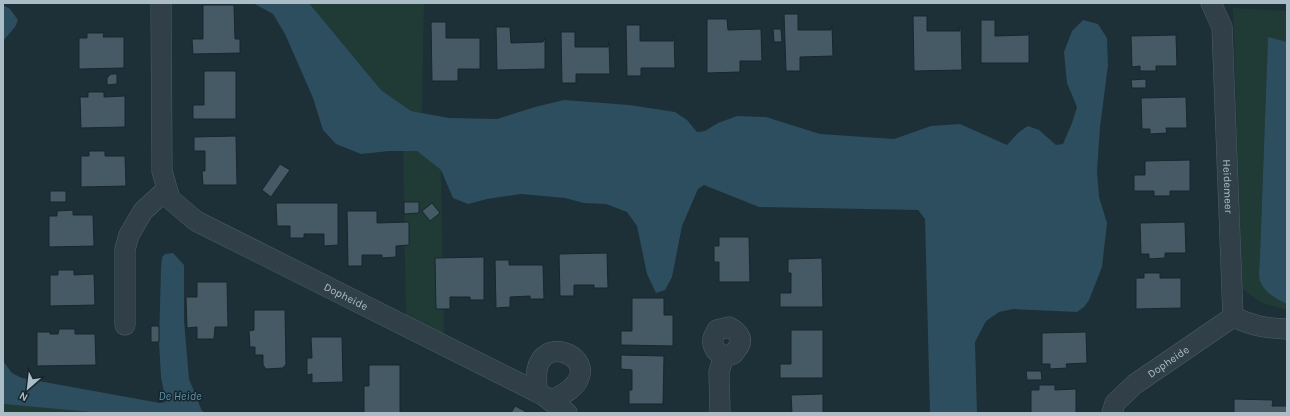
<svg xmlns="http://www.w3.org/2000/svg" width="1290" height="416" viewBox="0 0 1290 416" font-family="Karla,sans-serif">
  <rect width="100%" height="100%" fill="#1d2f37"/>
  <path fill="#203a36" d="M 309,3 L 424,3 L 422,113 L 411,111 L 381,90 Z
    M 1233,8 L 1287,11 L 1287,42 L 1268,38 L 1260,255 L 1260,281 L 1281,301 L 1287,304 L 1287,310 L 1262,303 L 1242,289 Z
    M 403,151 L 417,151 L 441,170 L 444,342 L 406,322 Z
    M 3,404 L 97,412 L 102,413 L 3,413 Z"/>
  <path fill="#2d4e5e" d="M 253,3 L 309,3 L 381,90 L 411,111 L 449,118 L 497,119 L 535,107 L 564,100 L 629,105 L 675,112 L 687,120 L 697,132 L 705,131 L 718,123 L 737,116 L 766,117 L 820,134 L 894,139 L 931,126 L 960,124 L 1007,145 L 1019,132 L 1028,126 L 1039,130 L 1056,145 L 1063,144 L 1072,123 L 1077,107 L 1067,83 L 1064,52 L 1072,31 L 1083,20 L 1098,24 L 1107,38 L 1108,65 L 1100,127 L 1097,171 L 1099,197 L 1107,223 L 1102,267 L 1089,300 L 1084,307 L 1077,312 L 1013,309 L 999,312 L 986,321 L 975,342 L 977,413 L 930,413 L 925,219 L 918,210 L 759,207 L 704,185 L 698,189 L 682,226 L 672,277 L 665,290 L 656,293 L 647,274 L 637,226 L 627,212 L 606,204 L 584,203 L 565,198 L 521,194 L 487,199 L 468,204 L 453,198 L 441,170 L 417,151 L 389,151 L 361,154 L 336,144 L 323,130 L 313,98 L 285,34 L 273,14 Z
    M 3,5 L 10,9 L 18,20 L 15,27 L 3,41 Z
    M 1268,37 L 1287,42 L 1287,304 C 1277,300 1264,292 1260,281 C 1258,274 1260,263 1260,255 Z
    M 173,253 L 184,265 L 184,320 L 189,379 L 202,411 L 206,413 L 102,413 L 3,404 L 3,361 L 12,373 L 22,378 L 160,403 L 166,402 L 161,377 L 159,342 L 161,269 L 162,257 L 165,254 Z"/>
  <path fill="#455a64" stroke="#18272e" d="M 203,5 L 234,5 L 235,39 L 240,39 L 240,53 L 193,54 L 192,39 L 203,39 Z
    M 784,14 L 798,14 L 798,30 L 831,30 L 832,25 L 833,56 L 800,57 L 800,71 L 786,71 Z
    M 913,16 L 927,16 L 927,31 L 960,31 L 960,26 L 961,26 L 962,70 L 914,71 Z
    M 707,19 L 727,19 L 728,30 L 761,29 L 762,61 L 740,61 L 740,72 L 707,73 Z
    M 981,20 L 995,20 L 995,36 L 1028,35 L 1029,31 L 1029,63 L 981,63 Z
    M 431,22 L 446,22 L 446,38 L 480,38 L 480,69 L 458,69 L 458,81 L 432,81 Z
    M 626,25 L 640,25 L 640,41 L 673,41 L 673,36 L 674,36 L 675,68 L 641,68 L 641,76 L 627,76 Z
    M 496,27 L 510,27 L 511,43 L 543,42 L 545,38 L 545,69 L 497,70 Z
    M 773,29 L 781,29 L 782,42 L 774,42 Z
    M 561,32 L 575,32 L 575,47 L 608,47 L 609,42 L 610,74 L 576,74 L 576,83 L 562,83 Z
    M 87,33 L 104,33 L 103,37 L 124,37 L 124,68 L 79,69 L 79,38 L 87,38 Z
    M 1176,35 L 1177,66 L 1156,66 L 1156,71 L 1140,71 L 1140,66 L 1132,67 L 1131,36 Z
    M 204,71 L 236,71 L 236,119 L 193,119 L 193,105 L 204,105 Z
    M 111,74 L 117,74 L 117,84 L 107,85 L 107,78 Z
    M 1146,79 L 1146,88 L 1132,88 L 1131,80 Z
    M 88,92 L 104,92 L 104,97 L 125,96 L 125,127 L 81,128 L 80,97 L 88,97 Z
    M 1186,97 L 1187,128 L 1166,128 L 1167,133 L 1150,134 L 1150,129 L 1142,129 L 1141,98 Z
    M 236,136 L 237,185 L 203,185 L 202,171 L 205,171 L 205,151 L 194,151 L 194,137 Z
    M 89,151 L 105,151 L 105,156 L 125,156 L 126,186 L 81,187 L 81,156 L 89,156 Z
    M 1190,160 L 1190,191 L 1170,191 L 1170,196 L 1154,196 L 1154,191 L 1134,191 L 1134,175 L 1145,175 L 1145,161 Z
    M 280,164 L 290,170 L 271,197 L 262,190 Z
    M 50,191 L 66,191 L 66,202 L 50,202 Z
    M 404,202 L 419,202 L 419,213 L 404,214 Z
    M 276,203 L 338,203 L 338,245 L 324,246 L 324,234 L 304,234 L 304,238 L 290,238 L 290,226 L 277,226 Z
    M 432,203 L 440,213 L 430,221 L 422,211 Z
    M 73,210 L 73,215 L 93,215 L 94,246 L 49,247 L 49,216 L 57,216 L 57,211 Z
    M 347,211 L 377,211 L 377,223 L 409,222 L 409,245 L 396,246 L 396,257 L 382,258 L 382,255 L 362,255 L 362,266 L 348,266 Z
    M 1185,222 L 1186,253 L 1165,253 L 1165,258 L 1149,259 L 1149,254 L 1141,254 L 1140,223 Z
    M 719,237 L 749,237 L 750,282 L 719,282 L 719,262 L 714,262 L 714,246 L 719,246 Z
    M 607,253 L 608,288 L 594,288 L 594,285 L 574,285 L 574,296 L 560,296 L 559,254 Z
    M 484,257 L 484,300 L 470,300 L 470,297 L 450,297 L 450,309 L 436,309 L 435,258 Z
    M 822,258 L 823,307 L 780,307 L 780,293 L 791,293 L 791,273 L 788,273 L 788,259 Z
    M 495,260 L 509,260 L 509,265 L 543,265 L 544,299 L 530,299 L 530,296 L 510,297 L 510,307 L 496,308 Z
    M 58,270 L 74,270 L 74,275 L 94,274 L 95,305 L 50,306 L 50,275 L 58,275 Z
    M 1144,273 L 1160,273 L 1160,278 L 1181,278 L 1181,308 L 1136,309 L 1136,278 L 1144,278 Z
    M 197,282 L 227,282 L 228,327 L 215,327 L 214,339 L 197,339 L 197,327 L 187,328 L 186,297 L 197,297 Z
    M 632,298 L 664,298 L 664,315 L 673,315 L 673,346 L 621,345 L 621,331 L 632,331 Z
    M 254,310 L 285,310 L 286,364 L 283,368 L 266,369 L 263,365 L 263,355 L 255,355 L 255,347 L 250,347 L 249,331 L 254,330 Z
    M 151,326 L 159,326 L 159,342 L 151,342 Z
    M 59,329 L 75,329 L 75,334 L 95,334 L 96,365 L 37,366 L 37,332 L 50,332 L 50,334 L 58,334 Z
    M 791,330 L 823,330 L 823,378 L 780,378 L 780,364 L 791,364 Z
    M 1086,332 L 1087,363 L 1066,364 L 1067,368 L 1050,369 L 1050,364 L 1042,364 L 1042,333 Z
    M 311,337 L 342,337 L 343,382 L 312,383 L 312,374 L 307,375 L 307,358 L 312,358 Z
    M 621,355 L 664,356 L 663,404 L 629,404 L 629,390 L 632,390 L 632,370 L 621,369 Z
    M 369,365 L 400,365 L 400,413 L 364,413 L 364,386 L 369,386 Z
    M 1026,371 L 1041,371 L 1042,380 L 1027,380 Z
    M 1039,385 L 1055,385 L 1055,390 L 1076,389 L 1076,413 L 1031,413 L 1031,390 L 1039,390 Z
    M 823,394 L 823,413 L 792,413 L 791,395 Z
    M 1234,399 L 1273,400 L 1272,406 L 1287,406 L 1287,413 L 1234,413 Z
    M 515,406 L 525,411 L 524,413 L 511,413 Z"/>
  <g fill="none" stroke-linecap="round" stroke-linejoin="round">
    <g stroke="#4e5e66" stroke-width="21">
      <g id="minor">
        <path id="s1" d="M 161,3 L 162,171 L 170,199 L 196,221 L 537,392 L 544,396 L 567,413"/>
        <path id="s2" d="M 1211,3 L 1222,27 L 1233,317 C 1254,326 1264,328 1287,329"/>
        <path d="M 125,325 L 125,249 L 129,235 L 143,211 L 167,189"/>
        <path d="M 729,327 C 738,332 745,339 737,349 C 736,350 735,352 733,354 C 723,360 711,350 713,339 C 713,336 716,333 717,330 Z"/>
        <path d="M 537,392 C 537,385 536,377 537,370 C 543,337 589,354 579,378 C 575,389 561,395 551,401"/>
        <path d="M 720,413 L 719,372 L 724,356"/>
        <path id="s3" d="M 1112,413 L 1115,403 L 1135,384 L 1233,317"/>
      </g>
    </g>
    <use href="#minor" stroke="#314048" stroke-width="20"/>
  </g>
  <g text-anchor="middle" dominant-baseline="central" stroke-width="3" stroke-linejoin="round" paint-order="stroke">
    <g font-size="11" fill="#aabcc5" stroke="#17252c">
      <text stroke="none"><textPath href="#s2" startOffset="186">Heidemeer</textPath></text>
      <text stroke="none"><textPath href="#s1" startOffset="399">Dopheide</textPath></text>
      <text stroke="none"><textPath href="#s3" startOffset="78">Dopheide</textPath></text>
    </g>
    <g font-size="12" font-style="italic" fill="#5f91a8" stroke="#17252c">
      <text x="180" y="396">De Heide</text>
    </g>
  </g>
  <rect width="1290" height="416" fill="none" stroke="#aabcc5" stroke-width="8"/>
  <g transform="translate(28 388) rotate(208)" stroke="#17252c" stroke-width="3" paint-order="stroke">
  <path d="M0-3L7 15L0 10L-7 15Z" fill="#aabcc5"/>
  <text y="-6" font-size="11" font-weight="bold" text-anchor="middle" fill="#aabcc5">N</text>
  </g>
</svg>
